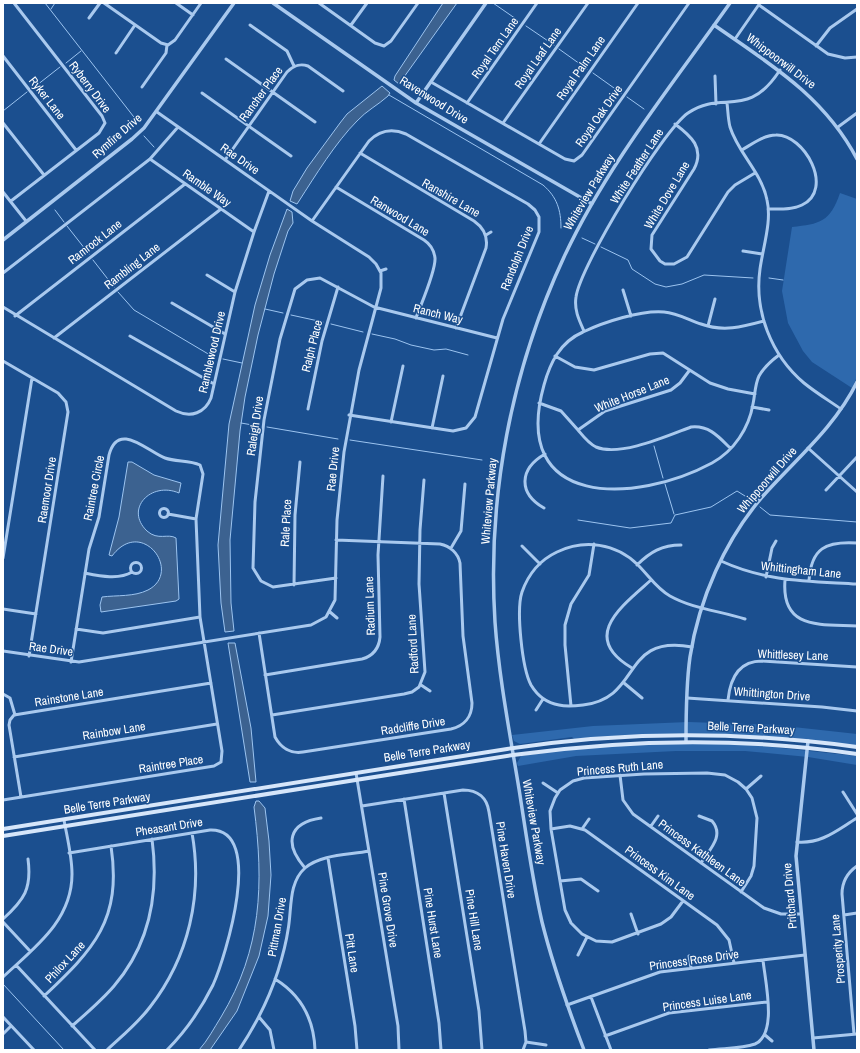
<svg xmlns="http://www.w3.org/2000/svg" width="860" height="1053" viewBox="0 0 860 1053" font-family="'Archivo Narrow',sans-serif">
  <rect width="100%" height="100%" fill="#1b4f8f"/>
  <path fill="#2e69ad" d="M 840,193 L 857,199 L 857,377 L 852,388 L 812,362 L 803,351 L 788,323 L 782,291 L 792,227 C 820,224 830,222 840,193 Z
    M 688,722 L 775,725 L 857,734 L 857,746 C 762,733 669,730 574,739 L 572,737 L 520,744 L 514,741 L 512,735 L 593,726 Z
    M 655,743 L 743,744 L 857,756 L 857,765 L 808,757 L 745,751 L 676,751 L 576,756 L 518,766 L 517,763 L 521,756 L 569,749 Z"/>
  <path fill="#3c6290" stroke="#9cc4f0" d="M 443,3 L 457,3 L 399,84 L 394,80 L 395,76 Z
    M 382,86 L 390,93 L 388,96 C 378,105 366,111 357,121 C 336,142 315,176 299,201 L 297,204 L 290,201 L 293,191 L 307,168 L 340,123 L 347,114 Z
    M 287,209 L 292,212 L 293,223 L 288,231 L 274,274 L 258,335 L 245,397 L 240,431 L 230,540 L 231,603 L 234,631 L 225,632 L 221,603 L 218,545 L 229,424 L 255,305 L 270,255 Z
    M 128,462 L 132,462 L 154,475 L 181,483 L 179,493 C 151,481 124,509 147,531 C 158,541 168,533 176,538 L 179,599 L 176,601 L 101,612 L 100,605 L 102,597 C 117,595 134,597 148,590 C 183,572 142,516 112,556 L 109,555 L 119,517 Z
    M 228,643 L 235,643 L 251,728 L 256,782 L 250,782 Z
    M 256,801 L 259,801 L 265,808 L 269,841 L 271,875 L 268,916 L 259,956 L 237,1011 L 210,1050 L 199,1050 C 208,1040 214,1028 221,1017 C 262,949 264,884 254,807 Z"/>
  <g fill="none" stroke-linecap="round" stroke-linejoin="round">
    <path stroke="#9cc4f0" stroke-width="1" d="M 45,3 L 137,121
      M 493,3 L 519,21
      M 51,9 L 55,3
      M 526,26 L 554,45
      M 559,49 L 587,69
      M 66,63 L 81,51
      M 593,73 L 621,93
      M 32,89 L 60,67
      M 389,95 L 543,185 C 557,197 561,210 561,228
      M 627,97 L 644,109
      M 3,111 L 27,92
      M 144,136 L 154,147
      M 55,210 L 64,222
      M 67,226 L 89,254
      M 582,238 L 595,244
      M 601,247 L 628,260 L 632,269 L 655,284 L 666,287 L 682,284 L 704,275 L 753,278
      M 93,260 L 114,287
      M 769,278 L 783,280
      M 118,292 L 134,310 L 215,358
      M 265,309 L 283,313
      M 291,315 L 323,322
      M 331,324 L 363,332
      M 372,334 L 395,339 L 411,345 L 434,350 L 446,349 L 468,355
      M 223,359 L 242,363
      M 241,423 L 258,426
      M 267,427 L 338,439
      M 350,440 L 482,460
      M 654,446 L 663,478
      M 665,484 L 674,514
      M 760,507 L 770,515 L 857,522
      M 578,520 L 630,528 L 671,523 L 675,515 L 711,507 L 737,491 L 753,501
      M 3,984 L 64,1050"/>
    <path stroke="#a9c9ee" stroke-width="3" d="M 104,3 L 161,43 L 168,45 L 175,40 L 201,3
      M 176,3 L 193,15
      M 319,3 L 375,43 L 384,46 L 391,41 L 418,3
      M 759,5 L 828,54 L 845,58 L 857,57
      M 89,18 L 100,3
      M 250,25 L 287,51 L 294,66
      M 351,25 L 367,3
      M 735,39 L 760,3
      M 816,46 L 830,28 L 857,9
      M 116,53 L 135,25
      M 3,56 L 76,150
      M 226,59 L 315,122
      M 715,76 L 716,104
      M 431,82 L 565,159 L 574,161 L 582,155 L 689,3
      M 142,87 L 166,53 L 167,45
      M 202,93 L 291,156
      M 467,103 L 537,3
      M 727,103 C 728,111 728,119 730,127 C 738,153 762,173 767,200 C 772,221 763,247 760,269 C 754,311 771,355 804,383 C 815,392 828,400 841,409
      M 3,123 L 44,175
      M 503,123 L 588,3
      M 675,124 C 691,136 705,148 694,169 L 652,235 L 651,249 L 660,261 L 665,264 L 674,264 L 687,257 L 728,192 L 735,185 L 755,173
      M 838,127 L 857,113
      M 539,144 L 638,3
      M 742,150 C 752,144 764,135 776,135 C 804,134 835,189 802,205 C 792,210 779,209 768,209
      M 360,153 L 474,221 C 484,228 488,237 486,248 L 456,328
      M 150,159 L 254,232
      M 225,160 L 287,72 C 293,66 299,63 308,66 L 343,91
      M 336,187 L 424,240 C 430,244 434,250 435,258 C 436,271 421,304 416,318
      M 3,192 L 26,221
      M 11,201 L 99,133 L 105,123 L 102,116 L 14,3
      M 312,221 L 369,141 C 379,131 392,128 406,134 L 528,204 L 535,210 L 539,217 L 539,232 L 503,319 L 475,417 L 466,428 L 453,431 L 349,415
      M 486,235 L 491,232
      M 743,251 L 762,254
      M 380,271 L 386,269
      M 3,273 L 150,159 L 178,127
      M 207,275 L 235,292
      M 623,290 L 631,316
      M 172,303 L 225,334
      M 3,307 L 176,411 C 191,418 205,413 211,398 L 235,292 L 254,232 L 269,191
      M 15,316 L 185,184
      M 764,321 C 742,327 723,332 701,324 C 689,320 677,313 664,312 C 641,310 604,322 583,332 C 560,342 550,363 544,385 C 509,509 636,504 712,463 C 734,451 749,428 753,404 C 755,395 755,384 759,376 C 764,367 771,361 779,355
      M 708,326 L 715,299
      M 584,331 C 579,320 574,310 576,297 C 580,266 663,130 688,113 C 723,89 747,121 780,70
      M 130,336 L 214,384
      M 54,338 L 221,209
      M 555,356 L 575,367 L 594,370 L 650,354 L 663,353 L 710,383 L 728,389 L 755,394
      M 3,361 L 58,393 L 66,402 L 68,412 L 29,656
      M 539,403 L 561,411 L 578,430 L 605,411 L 671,390 L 680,383 L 689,371
      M 752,407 L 769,410
      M 308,409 L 322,341 L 338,287
      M 391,422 L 403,366
      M 432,428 L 443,376
      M 578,430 C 583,436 588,443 596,447 C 620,457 667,436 691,427 C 709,425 719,437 730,448
      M 808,448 L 857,492
      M 826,490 L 857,457
      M 544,508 C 518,493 519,469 545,454
      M159.5 513a4.5 4.5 0 1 1 9 0a4.5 4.5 0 1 1-9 0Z
      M 168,514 L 196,519
      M 522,546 L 540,564
      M 451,548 L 461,531 L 465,484
      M 3,558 L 32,378
      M 721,561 C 767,582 808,581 857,584
      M130.5 568a5.5 5.5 0 1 1 11 0a5.5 5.5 0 1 1-11 0Z
      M 637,565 C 650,552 662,545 681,545
      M 85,573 C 100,576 119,580 132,572
      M 766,577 L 772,548 L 776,541
      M 336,578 L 273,587 L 261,581 L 253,568 L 255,502 L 264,420 L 280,339 L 295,289 L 307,280 L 320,278 L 374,307 L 497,338
      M 785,580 C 781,630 820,624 857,626
      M 809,581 C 811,548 826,541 857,543
      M 294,585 L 295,515 L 300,462
      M 3,609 L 36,614
      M 330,612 L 337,618
      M 76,629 L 103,633 L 200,617
      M 259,633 L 275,737 C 281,748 291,754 303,752 L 451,729 C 464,726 472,717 472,703 L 463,636 L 460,563 C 458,553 450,546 440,544 L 336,540
      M 692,647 C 620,634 643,698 583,705 C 575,706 567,707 559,705 C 547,703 537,695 531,685 C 522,668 516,610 522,592 C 528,575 540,560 557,552 C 584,539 616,543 638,565 C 649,576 657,589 670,596 C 693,609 721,611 745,619
      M 3,651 L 79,662 L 311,625 L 326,617 L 335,600 L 337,520 L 344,452 L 359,370 L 381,288 L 381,273 L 376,264 L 369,257 L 312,221 L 157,112
      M 632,668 C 579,637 622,606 651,580
      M 265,675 L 362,659 C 373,656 379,648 380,637 L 378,555 L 383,476
      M 624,683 L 642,698
      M 421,685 L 430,691
      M 3,694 L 10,698 L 15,715
      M 687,698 L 822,707 L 857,711
      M 728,700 C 730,680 738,661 762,661 L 857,667
      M 571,706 L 565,645 L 565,625 L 571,604 L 589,575 L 594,544
      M 536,710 L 543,699
      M 272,715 L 404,694 L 412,692 L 419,687 L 425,672 L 419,584 L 420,530 L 424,480
      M 14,757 L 217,724
      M 356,773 L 398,1026 L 399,1050
      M 620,775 L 623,800 L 633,814 L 764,908 L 781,914 L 801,914
      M 543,783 L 558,793
      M 746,789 L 761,776
      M 843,792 L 857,814
      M 444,793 L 479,1011 L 482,1050
      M 21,797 L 9,725 L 10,720 L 14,715 L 211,683
      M 404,799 L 439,1023 L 441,1050
      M 3,800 L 214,766 L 221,762 L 222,751 L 200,617 L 196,519 L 203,474 L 200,465 C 189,460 176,462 165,458 C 148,452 118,420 109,455 L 99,517 L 89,549 L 71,662
      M 362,806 L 463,790 C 478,790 487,798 489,812 L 525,1031 L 526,1042 L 523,1050
      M 699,816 L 712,821 C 725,836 709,850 701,863
      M 651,826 L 658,816
      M 551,829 L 570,826 L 585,830 L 717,925 L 729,940 L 734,963
      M 582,829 L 589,819
      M 797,842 C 822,844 837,830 857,818
      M 69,853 L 210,830 C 266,828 225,958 213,985 C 201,1009 186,1031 167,1050
      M 328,858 L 355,1026 L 357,1050
      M 305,868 C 284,844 288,823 321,818
      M 560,881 L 581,879 L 598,891
      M 683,901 L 671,917 L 661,924 L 612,942 L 596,941 L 582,934 L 571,923 L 565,910 L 551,829 L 550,811 L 555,798 L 560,790 L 573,781 L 584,778 L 644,774 L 707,773 L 725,775 L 738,782 L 746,789 L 752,798 L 757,818 L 754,866 L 751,876 L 741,892
      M 631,914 L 638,934
      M 844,915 L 857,913
      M 3,919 C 24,900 32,889 28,859
      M 3,922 L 30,951
      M 578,955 L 587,937
      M 689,956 L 691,968
      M 16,965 L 95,1050
      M 3,977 C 34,948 72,921 72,874 C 72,856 67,837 64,820
      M 275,979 C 301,995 314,1020 315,1050
      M 44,996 C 94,949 122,920 111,846
      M 591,997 L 611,1050
      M 567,1005 L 660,972 L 805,955
      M 3,1017 L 34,1050
      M 259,1017 L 270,1030 L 274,1050
      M 72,1026 C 87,1013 102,1000 114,986 C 150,944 159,892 152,839
      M 3,1034 L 11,1026
      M 854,1034 L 842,894 C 842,882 847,873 857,866
      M 765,1035 L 772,1041
      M 605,1036 L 669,1013 L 767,1002
      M 813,1038 L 857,1034
      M 526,1042 L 546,1045
      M 107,1050 C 122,1036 138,1023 150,1007 C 189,957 203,894 192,833
      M 239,1050 C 255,1026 269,999 278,971 C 282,958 286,944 288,930 C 292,910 288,883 305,868 C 321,854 350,855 369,851
      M 709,1050 C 723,1048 741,1049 755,1044 C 778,1034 765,981 763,960"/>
    <path stroke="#a9c9ee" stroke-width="3.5" d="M 273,3 L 416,103 L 592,204
      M 714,25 C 770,64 824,96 857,159
      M 416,103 L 486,3
      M 3,240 L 132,139 L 144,128 L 234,3
      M 686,741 C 686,713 686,685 690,657 C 699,599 725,540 763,496 C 796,459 835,427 857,382
      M 808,741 L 796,856 L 814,1050
      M 584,1050 C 568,1008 553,966 542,922 C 532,878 526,833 519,789 C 510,734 499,678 495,622 C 487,497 511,371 564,257 C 607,165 672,85 730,3"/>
    <path stroke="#d6e6fa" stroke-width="4" d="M 3,829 L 507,749 C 624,731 740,731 857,747
      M 3,836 L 513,755 C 628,739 742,737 857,754"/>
  </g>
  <g text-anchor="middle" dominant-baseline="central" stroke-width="3" stroke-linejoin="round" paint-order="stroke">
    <g font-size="12" fill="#fff" stroke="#1b4f8f">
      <text transform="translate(495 48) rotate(-55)">Royal Tern Lane</text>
      <text transform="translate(538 58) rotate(-55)">Royal Leaf Lane</text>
      <text transform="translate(781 61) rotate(37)">Whippoorwill Drive</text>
      <text transform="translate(581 68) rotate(-55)">Royal Palm Lane</text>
      <text transform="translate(90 87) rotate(53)">Ryberry Drive</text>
      <text transform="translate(261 94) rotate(-54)">Rancher Place</text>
      <text transform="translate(47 98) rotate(52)">Ryker Lane</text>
      <text transform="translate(434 100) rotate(32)">Ravenwood Drive</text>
      <text transform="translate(599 116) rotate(-55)">Royal Oak Drive</text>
      <text transform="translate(117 136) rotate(-41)">Rymfire Drive</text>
      <text transform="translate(240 159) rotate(35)">Rae Drive</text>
      <text transform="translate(637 166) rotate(-57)">White Feather Lane</text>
      <text transform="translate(207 188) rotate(35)">Ramble Way</text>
      <text transform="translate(589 192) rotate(-59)">Whiteview Parkway</text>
      <text transform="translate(667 195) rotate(-59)">White Dove Lane</text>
      <text transform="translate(451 198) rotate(30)">Ranshire Lane</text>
      <text transform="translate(400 216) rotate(31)">Ranwood Lane</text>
      <text transform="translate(95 242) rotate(-38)">Ramrock Lane</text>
      <text transform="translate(517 258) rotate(-68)">Randolph Drive</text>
      <text transform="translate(132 266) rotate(-38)">Rambling Lane</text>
      <text transform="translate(438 314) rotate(14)">Ranch Way</text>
      <text transform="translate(312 346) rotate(-76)">Ralph Place</text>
      <text transform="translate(212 352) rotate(-77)">Ramblewood Drive</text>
      <text transform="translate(632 394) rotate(-22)">White Horse Lane</text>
      <text transform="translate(255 426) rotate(-82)">Raleigh Drive</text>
      <text transform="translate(333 469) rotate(-84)">Rae Drive</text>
      <text transform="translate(767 480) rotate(-49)">Whippoorwill Drive</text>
      <text transform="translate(94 488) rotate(-79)">Raintree Circle</text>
      <text transform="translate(47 490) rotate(-81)">Raemoor Drive</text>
      <text transform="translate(489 501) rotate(-85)">Whiteview Parkway</text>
      <text transform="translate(286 523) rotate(-87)">Rale Place</text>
      <text transform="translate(801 570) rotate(6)">Whittingham Lane</text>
      <text transform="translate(370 606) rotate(-92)">Radium Lane</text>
      <text transform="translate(413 644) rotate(-93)">Radford Lane</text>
      <text transform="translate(51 649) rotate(8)">Rae Drive</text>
      <text transform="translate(793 655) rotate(2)">Whittlesey Lane</text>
      <text transform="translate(772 694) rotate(4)">Whittington Drive</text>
      <text transform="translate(69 697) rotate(-9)">Rainstone Lane</text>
      <text transform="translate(413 726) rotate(-9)">Radcliffe Drive</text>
      <text transform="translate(751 728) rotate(3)">Belle Terre Parkway</text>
      <text transform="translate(114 731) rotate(-9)">Rainbow Lane</text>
      <text transform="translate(427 751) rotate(-9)">Belle Terre Parkway</text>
      <text transform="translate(171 764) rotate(-9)">Raintree Place</text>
      <text transform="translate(620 768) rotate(-5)">Princess Ruth Lane</text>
      <text transform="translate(107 803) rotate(-9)">Belle Terre Parkway</text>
      <text transform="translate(534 822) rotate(80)">Whiteview Parkway</text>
      <text transform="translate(169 827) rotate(-9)">Pheasant Drive</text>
      <text transform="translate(702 853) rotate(36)">Princess Kathleen Lane</text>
      <text transform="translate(506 860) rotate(81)">Pine Haven Drive</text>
      <text transform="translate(660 873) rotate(36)">Princess Kim Lane</text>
      <text transform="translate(790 896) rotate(-95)">Pritchard Drive</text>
      <text transform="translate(388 910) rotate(81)">Pine Grove Drive</text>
      <text transform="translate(474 920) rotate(81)">Pine Hill Lane</text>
      <text transform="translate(433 923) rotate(81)">Pine Hurst Lane</text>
      <text transform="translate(277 927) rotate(-80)">Pittman Drive</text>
      <text transform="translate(838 949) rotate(-95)">Prosperity Lane</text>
      <text transform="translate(352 953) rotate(81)">Pitt Lane</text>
      <text transform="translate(694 960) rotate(-8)">Princess Rose Drive</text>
      <text transform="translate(65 962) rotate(-47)">Philox Lane</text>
      <text transform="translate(707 1001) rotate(-8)">Princess Luise Lane</text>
    </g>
  </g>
  <rect width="860" height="1053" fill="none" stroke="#ffffff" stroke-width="8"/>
</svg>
